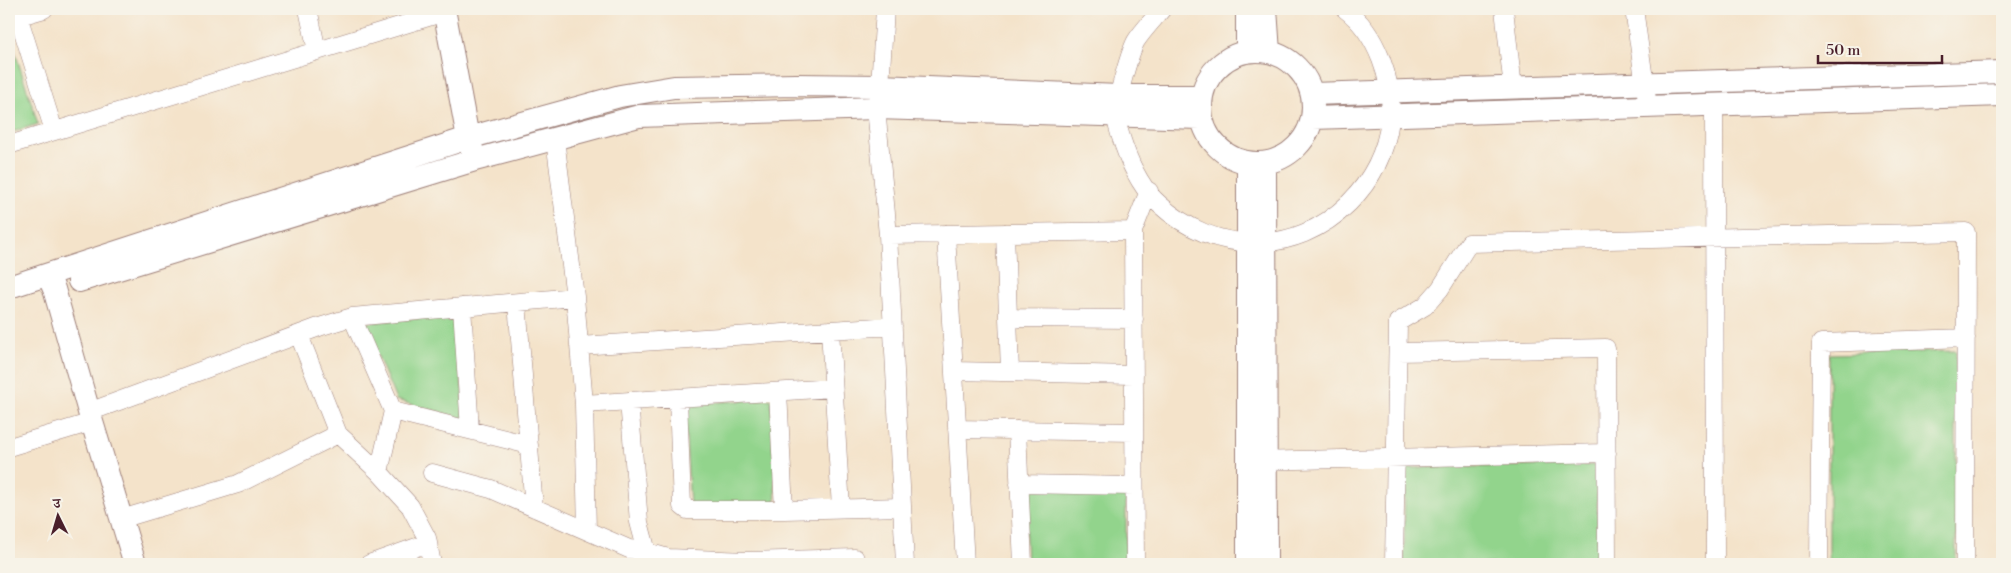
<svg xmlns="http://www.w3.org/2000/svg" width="2011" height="573" viewBox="0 0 2011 573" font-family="'Libre Bodoni','Noto Serif Devanagari',serif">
  <rect width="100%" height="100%" fill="#f7f3e8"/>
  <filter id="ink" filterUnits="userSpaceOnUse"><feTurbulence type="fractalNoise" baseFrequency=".02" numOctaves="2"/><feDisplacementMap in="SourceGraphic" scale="10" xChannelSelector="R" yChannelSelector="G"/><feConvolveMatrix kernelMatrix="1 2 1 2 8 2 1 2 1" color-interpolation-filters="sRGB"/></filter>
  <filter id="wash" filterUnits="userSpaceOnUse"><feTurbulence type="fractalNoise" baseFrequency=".0096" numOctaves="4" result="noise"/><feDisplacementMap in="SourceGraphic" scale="20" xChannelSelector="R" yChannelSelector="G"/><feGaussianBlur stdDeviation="1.12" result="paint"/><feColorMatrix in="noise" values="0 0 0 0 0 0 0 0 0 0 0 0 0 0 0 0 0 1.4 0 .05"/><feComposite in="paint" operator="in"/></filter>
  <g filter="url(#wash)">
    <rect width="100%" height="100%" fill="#f4e3ca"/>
    <path fill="#92d48c" stroke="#6e7a5c" d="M 9,33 L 38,124 L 9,133 Z
      M 455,315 L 465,419 L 396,400 L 364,323 Z
      M 1956,351 L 1956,564 L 1829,564 L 1829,354 Z
      M 771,399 L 776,505 L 690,506 L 684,404 Z
      M 1597,465 L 1598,564 L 1404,564 L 1405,468 Z
      M 1024,488 L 1126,489 L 1126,564 L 1027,564 Z"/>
  </g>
  <g filter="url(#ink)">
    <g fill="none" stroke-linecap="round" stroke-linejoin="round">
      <g stroke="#9f817a" stroke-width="19">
        <path id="minor" d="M 16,9 L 54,131
          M 308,9 L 317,51
          M 885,9 L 880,86 L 876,108 L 888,235 L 905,564
          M 1162,9 C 1154,19 1143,30 1136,41 C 1130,52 1114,106 1116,117 C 1117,127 1121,137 1124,146 C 1131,166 1143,190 1159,204 C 1214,255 1295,257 1349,203 C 1371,181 1386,152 1390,120 C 1394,82 1377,33 1345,9
          M 1504,9 L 1513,88
          M 1634,9 L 1648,107
          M 9,19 L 44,9
          M 1714,105 L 1715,564
          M 555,139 L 575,297 L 584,404 L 587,531
          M 9,145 L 445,12
          M 1005,233 L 1010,372
          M 946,234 L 965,564
          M 888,235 L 1133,231
          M 517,303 L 534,508
          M 462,307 L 470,430
          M 352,317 L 393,411 L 379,472
          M 1008,318 L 1134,319
          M 830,330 L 841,508
          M 299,335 L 338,434 L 379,472 L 410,506 L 427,538 L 432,564
          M 579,346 L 893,326
          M 1398,352 L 1606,348 L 1607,564
          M 954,371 L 1134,375
          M 778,392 L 784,510
          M 678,398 L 682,506 L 687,510 L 784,510 L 902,507
          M 629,401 L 639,522 L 647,552
          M 584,404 L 833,388
          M 393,411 L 529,445
          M 89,412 L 319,327 L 352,317 L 575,297
          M 957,429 L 1134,432
          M 1017,430 L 1023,564
          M 9,447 L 92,422
          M 1255,461 L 1607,453
          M 432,473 L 491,489 L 629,549 L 647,552 L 668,558 L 748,561 L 855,558 L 856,564
          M 1019,484 L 1134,486
          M 121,519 L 238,484 L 338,434
          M 369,564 L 428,543
          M 1135,564 L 1133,231 L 1149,191
          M 1394,564 L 1398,322 L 1425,306 L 1440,289 L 1469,243 L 1966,232 L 1965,564
          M 1819,564 L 1821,343 L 1966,338"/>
      </g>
      <g stroke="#9f817a" stroke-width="24">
        <path id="tertiary" d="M 444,9 L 468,138 L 473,152
          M 1247,9 L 1247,52
          M 1266,9 L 1269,52
          M1201 107a56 56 0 1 1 112 0a56 56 0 1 1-112 0Z
          M 1312,94 L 2002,72
          M 1313,118 L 2002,95
          M 1248,163 L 1248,564
          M 1265,163 L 1266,564
          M 48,275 L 54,289 L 89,412 L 135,564
          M 79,281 L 475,160 L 639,116 L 876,108 L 1201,118
          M 9,287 L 468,138 L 620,96 L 674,87 L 796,85 L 880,86 L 1119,96 L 1201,96"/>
      </g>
      <use href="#minor" stroke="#fff" stroke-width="18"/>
      <use href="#tertiary" stroke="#fff" stroke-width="22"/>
    </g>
  </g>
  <rect width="2011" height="573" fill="none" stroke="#f7f3e8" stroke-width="30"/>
  <g transform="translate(58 516) rotate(355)" stroke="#f7f3e8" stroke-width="4" paint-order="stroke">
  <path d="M0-4L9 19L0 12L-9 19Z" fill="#4a1f2b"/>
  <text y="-8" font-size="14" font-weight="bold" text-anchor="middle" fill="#4a1f2b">उ</text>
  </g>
  <path d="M1818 55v8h124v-8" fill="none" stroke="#4a1f2b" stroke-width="2.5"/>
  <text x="1826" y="55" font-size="15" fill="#4a1f2b" stroke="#f7f3e8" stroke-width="4" paint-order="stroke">50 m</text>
</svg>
